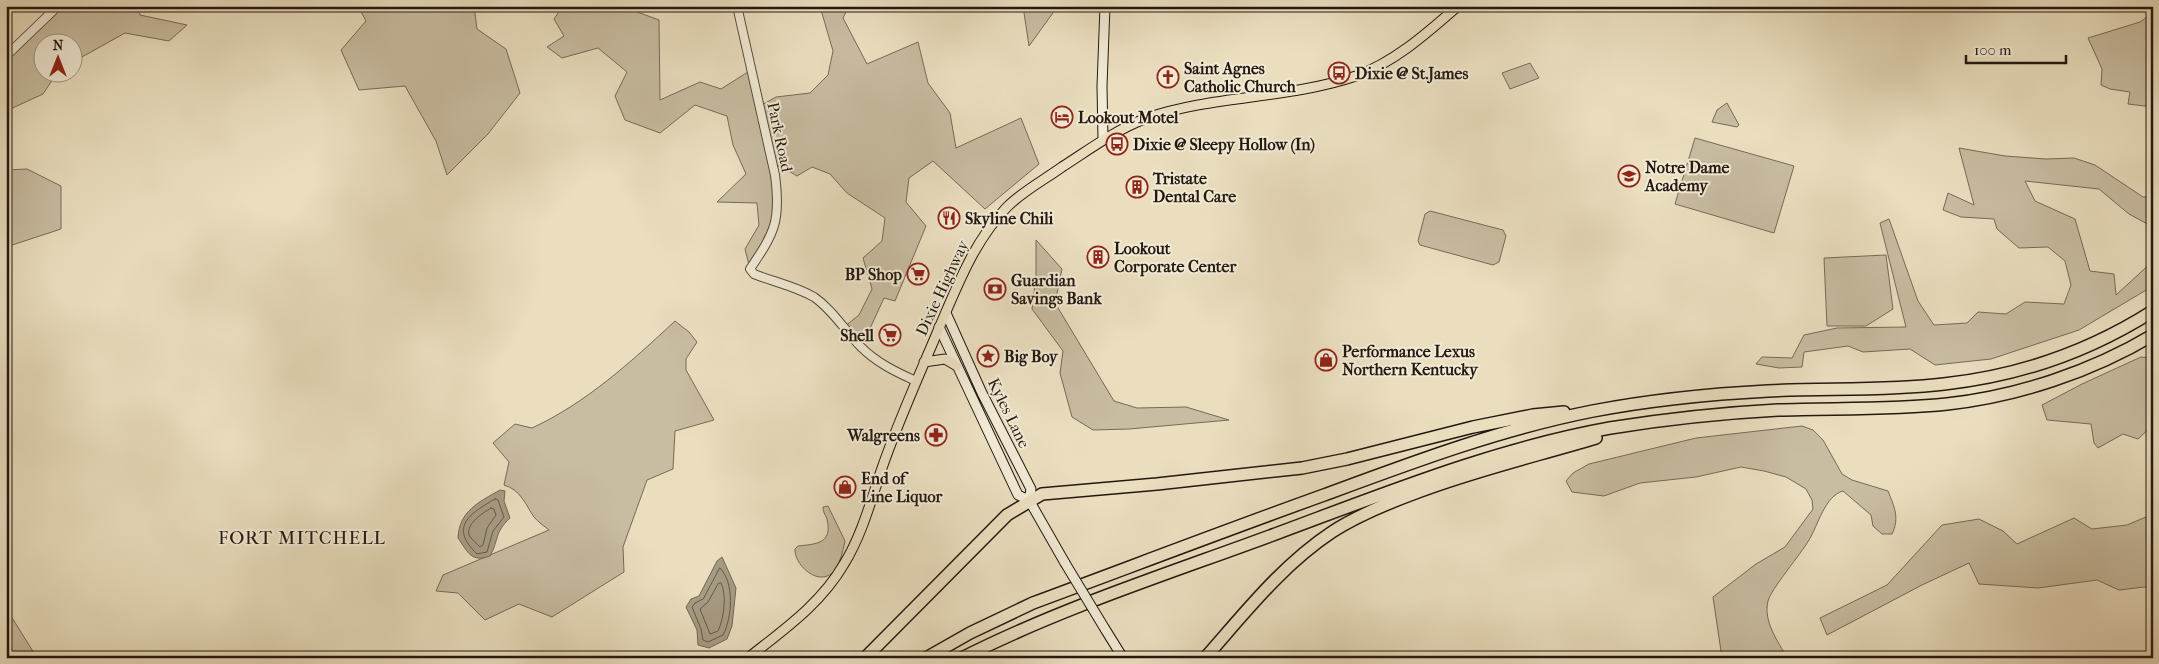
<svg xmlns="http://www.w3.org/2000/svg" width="2159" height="664" viewBox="0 0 2159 664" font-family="'IM FELL French Canon',serif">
  <rect width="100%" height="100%" fill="#eadebf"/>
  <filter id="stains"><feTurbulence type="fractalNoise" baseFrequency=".004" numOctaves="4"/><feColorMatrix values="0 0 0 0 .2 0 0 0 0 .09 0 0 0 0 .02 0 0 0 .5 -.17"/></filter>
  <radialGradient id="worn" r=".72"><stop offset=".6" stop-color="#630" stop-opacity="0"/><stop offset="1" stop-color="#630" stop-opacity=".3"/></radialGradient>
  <path fill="#c8bca1" stroke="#766a58" d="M 58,6 L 138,6 L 140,15 L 187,25 L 169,41 L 125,33 L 73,62 L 72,42 L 42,42 L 42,72 L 57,73 L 43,94 L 6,111 L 6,56 Z
    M 358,6 L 416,6 L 418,8 L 424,6 L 474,6 L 477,29 L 506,49 L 520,93 L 488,134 L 447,175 L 436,141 L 405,86 L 359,90 L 341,50 L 366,21 Z
    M 563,6 L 621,6 L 659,20 L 660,100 L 700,82 L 721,89 L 751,70 L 760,106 L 776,97 L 810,93 L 828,75 L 833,51 L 821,10 L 824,6 L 849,6 L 843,18 L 867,64 L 918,42 L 928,83 L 950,113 L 956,148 L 1021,118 L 1039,164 L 985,209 L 933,161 L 909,178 L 906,202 L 926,226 L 895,301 L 884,298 L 861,348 L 844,327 L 859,315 L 872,289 L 863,258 L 882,241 L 885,218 L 847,193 L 830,174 L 812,167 L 797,176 L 781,166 L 774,167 L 777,221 L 750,269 L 745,249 L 759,225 L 757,203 L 717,202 L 746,174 L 733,145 L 727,116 L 695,105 L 660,133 L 625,120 L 615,96 L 627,72 L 598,48 L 562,58 L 547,47 L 564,36 L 554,19 Z
    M 1023,6 L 1058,6 L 1029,46 Z
    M 2153,13 L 2153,107 L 2128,104 L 2130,92 L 2110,89 L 2101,85 L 2102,69 L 2088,38 L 2140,22 Z
    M 1530,63 L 1539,78 L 1510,89 L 1502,73 Z
    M 1727,103 L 1739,125 L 1737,127 L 1712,122 L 1717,110 Z
    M 1695,138 L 1794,166 L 1774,233 L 1675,204 Z
    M 1959,148 L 2005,156 L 2046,159 L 2074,158 L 2095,165 L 2143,197 L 2153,197 L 2153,227 L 2129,214 L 2099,189 L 2025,181 L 2035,201 L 2075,219 L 2090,271 L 2114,274 L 2116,295 L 2153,261 L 2153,286 L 2079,330 L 1991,359 L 1935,365 L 1910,349 L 1863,352 L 1848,346 L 1804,352 L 1802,367 L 1779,368 L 1756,364 L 1762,357 L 1792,358 L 1804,335 L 1837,328 L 1906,327 L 1880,223 L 1889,219 L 1918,301 L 1934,325 L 1967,323 L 1978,312 L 2006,314 L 2025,302 L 2064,304 L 2071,285 L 2065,261 L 2048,247 L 2019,248 L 1997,229 L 1994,219 L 1961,217 L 1943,210 L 1948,193 L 1974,205 Z
    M 27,169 L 61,186 L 61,229 L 6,247 L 6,170 Z
    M 1430,211 L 1503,230 L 1506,236 L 1499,262 L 1493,265 L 1420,245 L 1418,241 L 1425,214 Z
    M 1036,240 L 1062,269 L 1055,303 L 1114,401 L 1137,408 L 1186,407 L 1229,420 L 1129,429 L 1093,430 L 1072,417 L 1060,373 L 1063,351 L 1032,309 L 1036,277 Z
    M 1886,255 L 1893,309 L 1866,326 L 1827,326 L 1824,258 Z
    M 675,321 L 689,332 L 697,342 L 686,359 L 686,370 L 714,420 L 675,431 L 673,469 L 647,480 L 623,547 L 624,572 L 552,617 L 519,604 L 485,620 L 458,593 L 436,591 L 443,575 L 549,530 C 544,526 538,522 534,517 C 525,504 521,490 504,485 L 509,462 L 493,443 L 515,424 L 532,428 C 586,403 631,362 675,321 Z
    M 2141,357 L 2153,358 L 2153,425 L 2138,439 L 2123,434 L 2098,448 L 2094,443 L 2091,424 L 2047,420 L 2042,405 L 2082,384 Z
    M 1802,426 L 1813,430 L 1823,440 L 1842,474 L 1852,480 L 1888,491 C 1894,506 1900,518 1892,534 L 1882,534 L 1873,526 L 1871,515 L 1843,491 C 1825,496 1818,525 1809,540 C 1801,554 1771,589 1768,601 C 1763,622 1778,641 1787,658 L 1722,658 L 1713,597 L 1756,564 L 1785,547 L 1813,509 L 1812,500 L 1806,489 L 1786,477 L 1764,471 L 1741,467 L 1696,477 L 1640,483 L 1604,496 L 1572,492 L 1566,481 L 1573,473 L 1589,464 L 1696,438 Z
    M 828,506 L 845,541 C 843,551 839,568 831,574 C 816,585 794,564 795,549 L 798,546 C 816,544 833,544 827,519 C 825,514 823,512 823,507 Z
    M 2153,514 L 2153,586 L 2119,590 L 2097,580 L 2038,588 L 1979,584 L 1969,563 L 1922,585 L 1827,635 L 1820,618 L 1887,585 L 1942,525 L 1979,519 L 2003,531 L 2017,544 L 2074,518 L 2092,529 L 2127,525 Z
    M 6,608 L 37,658 L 6,658 Z"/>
  <path fill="#a69b83" stroke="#726755" d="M 500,490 L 505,491 L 504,501 L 510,518 C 494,533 499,540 490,556 C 471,563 468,552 458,538 C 459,511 479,502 500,490 Z
    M 722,557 L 736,588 L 732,626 L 727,639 L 709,648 L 698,645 L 697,630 L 686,607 L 691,599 L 699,596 L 717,561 Z"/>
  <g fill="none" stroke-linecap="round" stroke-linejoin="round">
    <path stroke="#645a49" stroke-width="1" d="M 495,499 L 498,500 L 504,517 L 493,531 L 487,552 L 477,554 C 449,527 469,514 495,499 Z
      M 491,508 L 494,509 L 496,515 L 487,528 L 483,545 L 480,547 C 477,544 471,539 469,535 C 466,523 483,513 491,508 Z
      M 720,568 C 735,583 732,618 723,635 L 708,642 L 703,640 L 701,629 L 692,607 L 695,603 L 703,599 Z
      M 721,583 C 727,594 724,619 718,631 L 710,634 L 700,609 L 708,602 L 718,584 Z"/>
    <g stroke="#554a3b" stroke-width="10">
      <path id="tertiary" d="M 737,6 L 775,175 C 781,221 775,232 750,269 L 754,274 C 774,282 795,286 814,297 C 833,310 845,331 861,347 C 877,363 896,372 916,381
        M 6,56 L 58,6"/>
    </g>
    <g stroke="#23180f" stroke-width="11">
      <path id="secondary" d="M 1103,140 L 1102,86 L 1105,6
        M 946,313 L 982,393 L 1031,489 L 1029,500 L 1065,563
        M 939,327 L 1018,495 L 1029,500
        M 1105,629 L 1123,658"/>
    </g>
    <g stroke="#23180f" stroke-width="11">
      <path id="primary" d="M 924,362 L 945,359 L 957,366
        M 748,658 C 783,630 821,604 844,564 C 862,535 871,500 882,468 C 898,422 918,378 937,333 C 956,289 973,242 1007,207 C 1023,191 1044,180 1062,167 C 1090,149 1115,130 1147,118 C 1214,95 1288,99 1356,76 C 1395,62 1427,33 1458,6"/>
    </g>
    <g stroke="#23180f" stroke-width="14">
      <path id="motorway" d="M 865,658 L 1007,515 L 1042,494 L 1157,484 L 1302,468 L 1347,459 L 1473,427 L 1533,415 L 1564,412
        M 926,658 L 970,633 L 1033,603 C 1130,567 1227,530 1324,495 C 1413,462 1501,429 1593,411 C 1651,400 1710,394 1768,391 C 1827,388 1886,391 1944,384 C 2018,376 2090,351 2153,311
        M 962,658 C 1061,608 1167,574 1270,536 C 1381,495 1493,449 1610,428 C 1666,419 1722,413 1778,410 C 1834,408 1891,410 1947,404 C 2018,396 2091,372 2153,335
        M 1205,658 C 1244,614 1282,565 1332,532 C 1358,515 1388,503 1418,492 C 1476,470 1536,456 1596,438"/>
    </g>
    <use href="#tertiary" stroke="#f1ead5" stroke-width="8"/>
    <use href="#secondary" stroke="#f1ead5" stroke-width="9"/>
    <use href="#primary" stroke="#eadebf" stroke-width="9"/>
    <use href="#motorway" stroke="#eadebf" stroke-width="11"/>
    <g stroke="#23180f" stroke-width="11" stroke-linecap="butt">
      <path id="secondary-bridge" d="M 1065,563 L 1105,629"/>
    </g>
    <use href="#secondary-bridge" stroke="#f1ead5" stroke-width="9"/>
  </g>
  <defs>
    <g id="bus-ring" transform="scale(1.125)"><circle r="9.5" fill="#f1ead5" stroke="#8f2418" stroke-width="1.5"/><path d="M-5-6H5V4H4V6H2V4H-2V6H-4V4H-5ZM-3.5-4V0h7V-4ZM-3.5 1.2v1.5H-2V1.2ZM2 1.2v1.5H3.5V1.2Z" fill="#8f2418"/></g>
    <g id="church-ring" transform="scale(1.125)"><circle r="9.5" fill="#f1ead5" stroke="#8f2418" stroke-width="1.5"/><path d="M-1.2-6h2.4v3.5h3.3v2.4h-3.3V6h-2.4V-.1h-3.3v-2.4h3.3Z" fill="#8f2418"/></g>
    <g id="hotel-ring" transform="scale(1.125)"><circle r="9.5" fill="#f1ead5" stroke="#8f2418" stroke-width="1.5"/><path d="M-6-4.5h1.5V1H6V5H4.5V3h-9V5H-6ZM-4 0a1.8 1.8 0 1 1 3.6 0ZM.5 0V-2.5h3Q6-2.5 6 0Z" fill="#8f2418"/></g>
    <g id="school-ring" transform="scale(1.125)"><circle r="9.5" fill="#f1ead5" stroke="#8f2418" stroke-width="1.5"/><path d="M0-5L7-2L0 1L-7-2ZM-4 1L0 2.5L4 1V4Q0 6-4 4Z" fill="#8f2418"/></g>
    <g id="building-ring" transform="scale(1.125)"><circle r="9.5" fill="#f1ead5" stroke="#8f2418" stroke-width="1.5"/><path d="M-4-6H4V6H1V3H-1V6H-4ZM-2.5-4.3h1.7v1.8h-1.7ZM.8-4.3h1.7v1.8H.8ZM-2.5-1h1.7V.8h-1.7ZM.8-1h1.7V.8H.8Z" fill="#8f2418"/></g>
    <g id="restaurant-ring" transform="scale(1.125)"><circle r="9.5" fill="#f1ead5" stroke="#8f2418" stroke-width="1.5"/><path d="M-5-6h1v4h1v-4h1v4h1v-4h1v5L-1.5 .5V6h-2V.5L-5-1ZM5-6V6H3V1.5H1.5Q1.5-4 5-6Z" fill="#8f2418"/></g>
    <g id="supermarket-ring" transform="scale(1.125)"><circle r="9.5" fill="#f1ead5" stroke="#8f2418" stroke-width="1.5"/><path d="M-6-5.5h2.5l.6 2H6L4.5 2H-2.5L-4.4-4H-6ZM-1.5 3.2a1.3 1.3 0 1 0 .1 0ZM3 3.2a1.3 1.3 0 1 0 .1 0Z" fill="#8f2418"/></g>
    <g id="bank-ring" transform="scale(1.125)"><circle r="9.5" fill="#f1ead5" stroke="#8f2418" stroke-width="1.5"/><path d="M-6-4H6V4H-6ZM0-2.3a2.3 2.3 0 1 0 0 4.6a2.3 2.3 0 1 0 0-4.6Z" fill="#8f2418"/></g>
    <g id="sight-ring" transform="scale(1.125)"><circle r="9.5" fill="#f1ead5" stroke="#8f2418" stroke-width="1.5"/><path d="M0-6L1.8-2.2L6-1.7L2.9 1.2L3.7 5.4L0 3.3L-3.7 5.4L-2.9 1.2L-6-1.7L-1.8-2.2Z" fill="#8f2418"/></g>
    <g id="shop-ring" transform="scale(1.125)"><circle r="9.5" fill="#f1ead5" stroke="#8f2418" stroke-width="1.5"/><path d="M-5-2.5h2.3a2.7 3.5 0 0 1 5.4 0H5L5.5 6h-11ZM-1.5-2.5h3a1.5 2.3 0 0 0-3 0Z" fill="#8f2418"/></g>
    <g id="pharmacy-ring" transform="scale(1.125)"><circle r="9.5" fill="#f1ead5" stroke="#8f2418" stroke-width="1.5"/><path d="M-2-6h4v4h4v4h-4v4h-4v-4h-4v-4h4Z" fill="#8f2418"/></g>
  </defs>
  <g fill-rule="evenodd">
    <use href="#bus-ring" x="1339" y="73"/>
    <use href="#church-ring" x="1168" y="77"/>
    <use href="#hotel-ring" x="1062" y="117"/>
    <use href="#bus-ring" x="1117" y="144"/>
    <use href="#school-ring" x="1629" y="176"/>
    <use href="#building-ring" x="1137" y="187"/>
    <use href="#restaurant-ring" x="949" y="218"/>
    <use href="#building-ring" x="1098" y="257"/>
    <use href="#supermarket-ring" x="918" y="274"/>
    <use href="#bank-ring" x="995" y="289"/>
    <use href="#supermarket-ring" x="890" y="335"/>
    <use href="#sight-ring" x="988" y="356"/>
    <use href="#shop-ring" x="1326" y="360"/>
    <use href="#pharmacy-ring" x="936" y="435"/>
    <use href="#shop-ring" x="845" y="487"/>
  </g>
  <g text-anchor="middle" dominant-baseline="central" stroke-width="4" stroke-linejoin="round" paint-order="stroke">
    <g font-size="16" font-weight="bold" fill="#23180f" stroke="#f1ead5" text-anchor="start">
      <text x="1184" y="68">Saint Agnes<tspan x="1184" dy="18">Catholic Church</tspan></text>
      <text x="1355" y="73">Dixie @ St.James</text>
      <text x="1078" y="117">Lookout Motel</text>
      <text x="1133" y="144">Dixie @ Sleepy Hollow (In)</text>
      <text x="1645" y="167">Notre Dame<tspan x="1645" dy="18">Academy</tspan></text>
      <text x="1153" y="178">Tristate<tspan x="1153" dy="18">Dental Care</tspan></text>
      <text x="965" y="218">Skyline Chili</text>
      <text x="1114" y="248">Lookout<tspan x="1114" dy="18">Corporate Center</tspan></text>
      <text x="902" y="274" text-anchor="end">BP Shop</text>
      <text x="1011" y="280">Guardian<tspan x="1011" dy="18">Savings Bank</tspan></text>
      <text x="874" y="335" text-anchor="end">Shell</text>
      <text x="1342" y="351">Performance Lexus<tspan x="1342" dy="18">Northern Kentucky</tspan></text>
      <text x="1004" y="356">Big Boy</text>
      <text x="920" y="435" text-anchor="end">Walgreens</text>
      <text x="861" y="478">End of<tspan x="861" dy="18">Line Liquor</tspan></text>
    </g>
    <g font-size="16" fill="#23180f" stroke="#f1ead5">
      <text transform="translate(780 137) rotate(78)">Park Road</text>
      <text transform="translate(942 288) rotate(-65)">Dixie Highway</text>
      <text transform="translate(1009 413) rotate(64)">Kyles Lane</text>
    </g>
    <g font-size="19" letter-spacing="1" fill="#23180f" stroke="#f1ead5">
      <text x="302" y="538">FORT MITCHELL</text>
    </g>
  </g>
  <rect width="2159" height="664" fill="none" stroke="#eadebf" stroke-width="25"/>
  <rect x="8" y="8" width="2144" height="649" fill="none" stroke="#23180f" stroke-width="2.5"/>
  <rect x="12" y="12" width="2134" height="639" fill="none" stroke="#23180f"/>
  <g transform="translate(58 58)"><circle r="24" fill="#f1ead5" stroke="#9f9686"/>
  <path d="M0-4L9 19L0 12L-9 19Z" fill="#8f2418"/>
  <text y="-8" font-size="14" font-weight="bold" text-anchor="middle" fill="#23180f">N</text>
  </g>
  <path d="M1966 55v8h100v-8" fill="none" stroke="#23180f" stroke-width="2.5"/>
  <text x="1974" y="55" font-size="15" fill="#23180f" stroke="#f1ead5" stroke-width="4" paint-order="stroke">100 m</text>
  <rect width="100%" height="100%" filter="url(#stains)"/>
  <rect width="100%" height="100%" fill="url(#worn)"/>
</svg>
